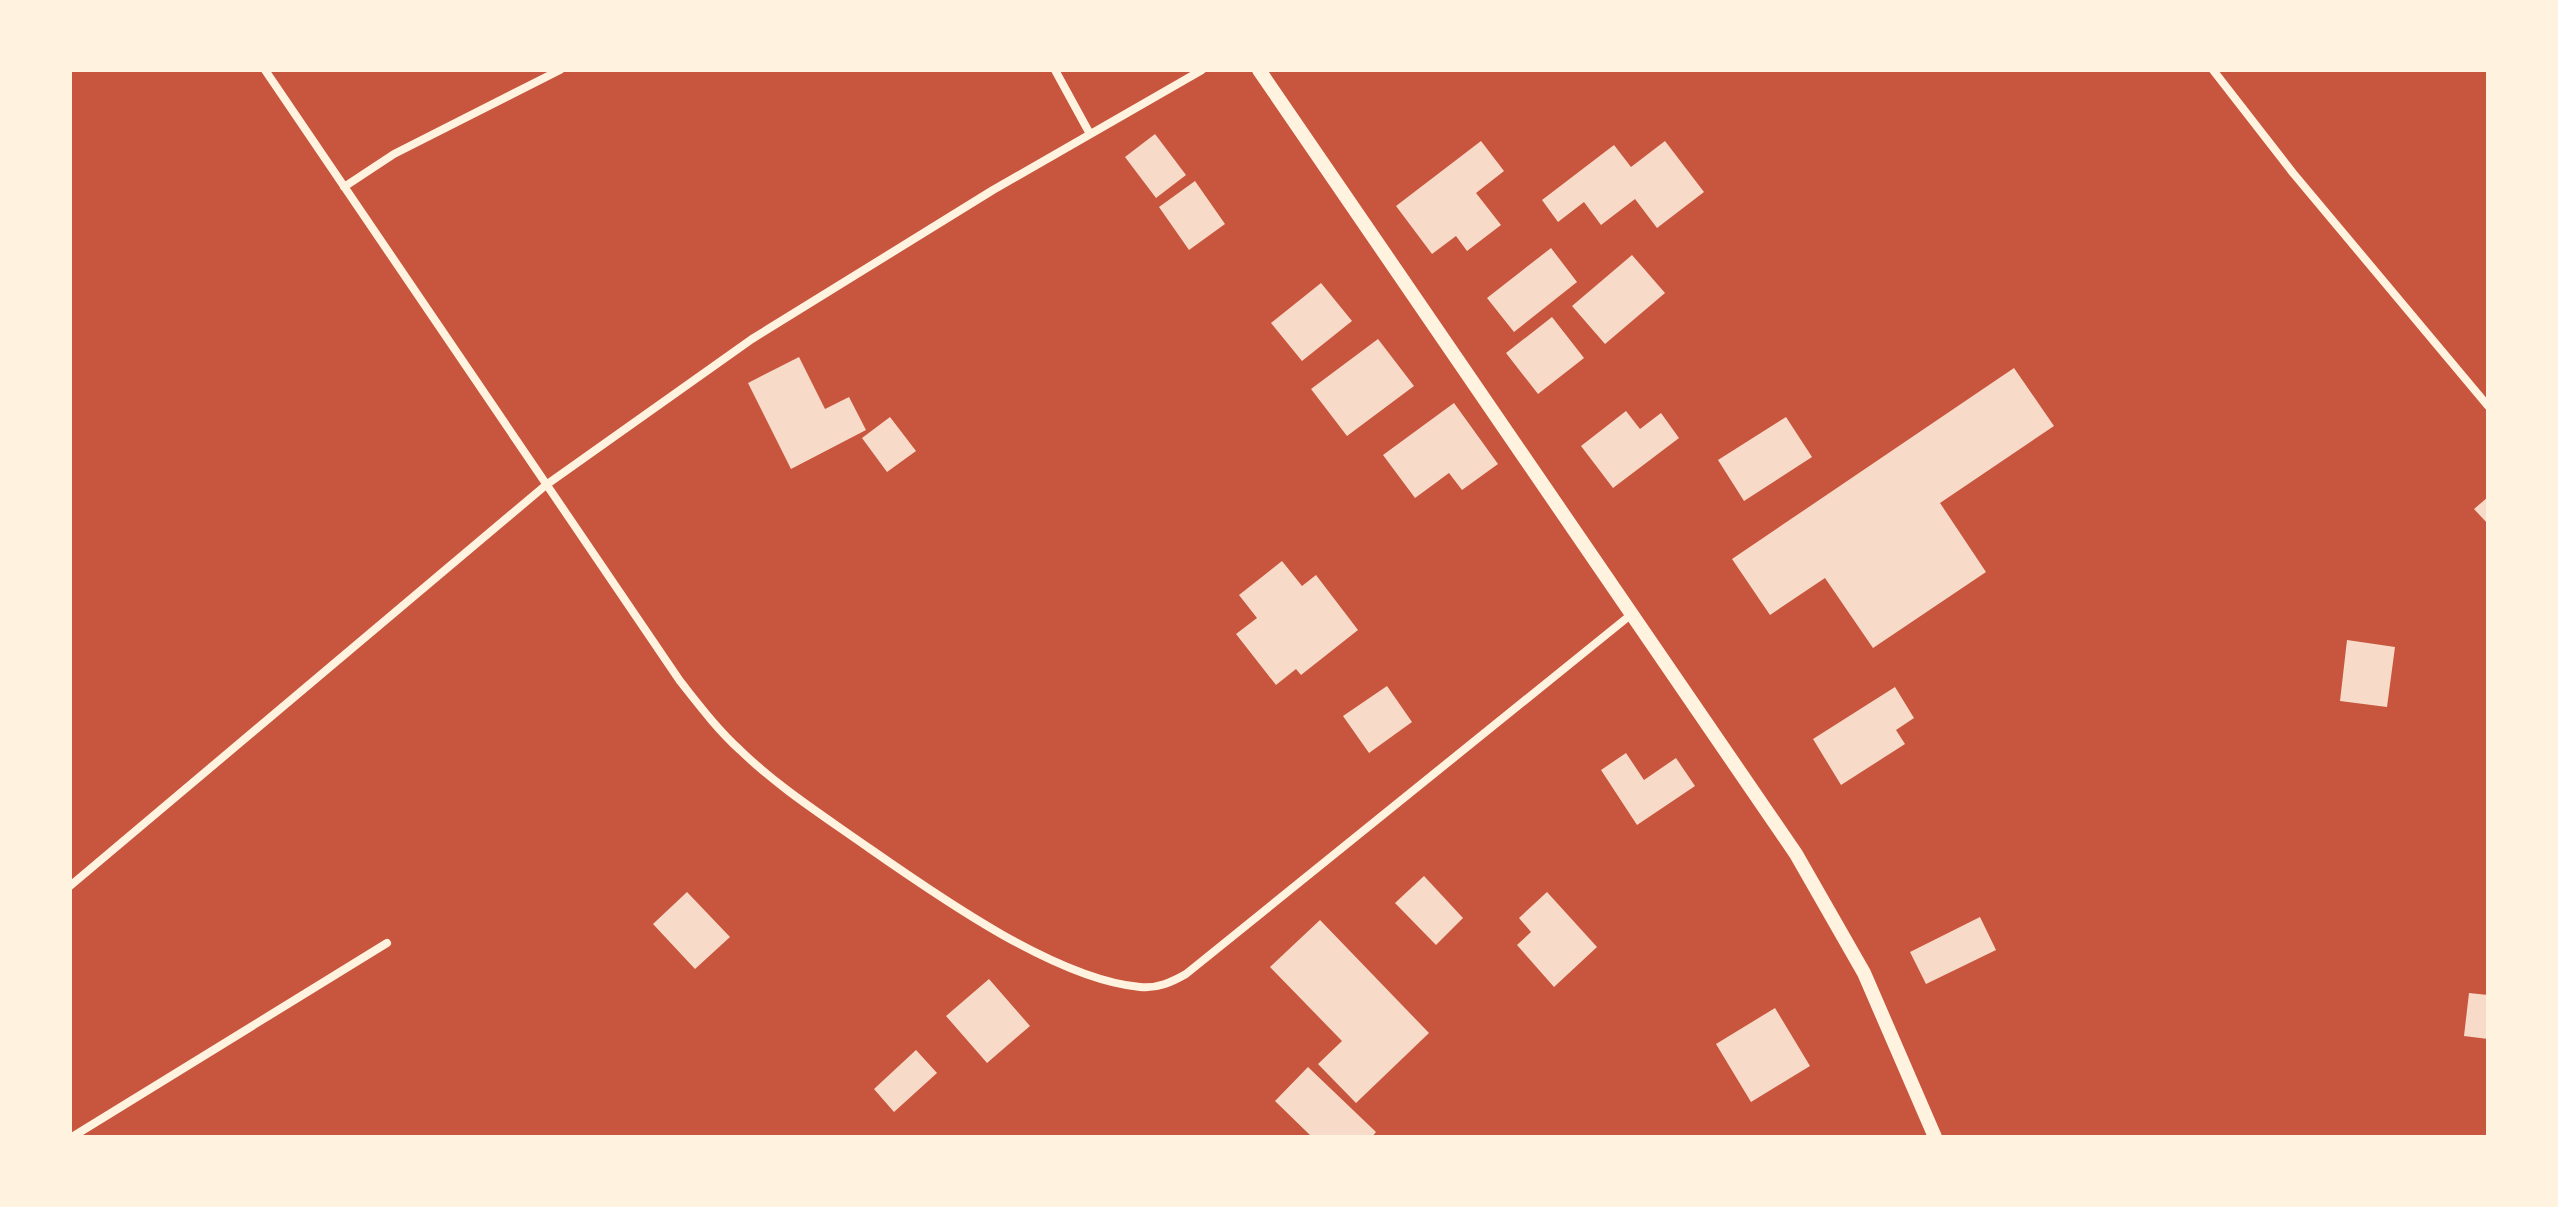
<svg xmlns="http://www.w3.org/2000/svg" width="2558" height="1207" viewBox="0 0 2558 1207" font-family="'Titillium Web',sans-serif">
  <rect width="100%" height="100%" fill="#c8553d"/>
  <path fill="#f7dbc8" d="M 1155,134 L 1186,175 L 1156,198 L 1125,157 Z
    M 1481,141 L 1504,171 L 1476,193 L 1501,225 L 1467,251 L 1456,236 L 1432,254 L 1396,206 Z
    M 1665,141 L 1704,192 L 1657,228 L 1635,199 L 1601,225 L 1584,202 L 1558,222 L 1542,200 L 1614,145 L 1631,167 Z
    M 1195,181 L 1225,224 L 1189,250 L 1159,207 Z
    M 1551,248 L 1577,282 L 1514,332 L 1487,298 Z
    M 1632,255 L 1665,293 L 1605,344 L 1572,306 Z
    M 1321,283 L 1352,321 L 1302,361 L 1271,323 Z
    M 1552,317 L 1584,358 L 1538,394 L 1506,353 Z
    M 1378,339 L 1414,386 L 1347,436 L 1311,389 Z
    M 799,357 L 825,409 L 849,397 L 866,430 L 791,469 L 748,383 Z
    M 2014,368 L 2054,426 L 1940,503 L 1986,572 L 1873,648 L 1825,578 L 1770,615 L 1732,559 Z
    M 1454,403 L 1498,464 L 1462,490 L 1449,473 L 1415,498 L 1383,455 Z
    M 1626,411 L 1640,429 L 1661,413 L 1679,438 L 1613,488 L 1581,446 Z
    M 890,417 L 916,451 L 887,472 L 862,438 Z
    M 1786,417 L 1812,457 L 1744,501 L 1718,460 Z
    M 2488,497 L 2488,524 L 2474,509 Z
    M 1282,561 L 1302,586 L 1316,575 L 1358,630 L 1301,675 L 1296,669 L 1276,685 L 1236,634 L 1257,618 L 1239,595 Z
    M 2347,640 L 2395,647 L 2387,707 L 2340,701 Z
    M 1387,686 L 1412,722 L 1369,753 L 1343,716 Z
    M 1895,687 L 1914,718 L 1896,730 L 1905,744 L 1841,785 L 1813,739 Z
    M 1626,753 L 1644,780 L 1676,758 L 1695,786 L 1637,825 L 1601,770 Z
    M 1424,876 L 1463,918 L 1436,945 L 1395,903 Z
    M 687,892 L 730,937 L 695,969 L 653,924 Z
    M 1547,892 L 1597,947 L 1554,987 L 1517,945 L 1531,932 L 1519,918 Z
    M 1980,917 L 1996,950 L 1926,984 L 1910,952 Z
    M 1320,920 L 1429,1033 L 1356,1103 L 1318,1064 L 1342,1041 L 1270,967 Z
    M 989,979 L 1030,1026 L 987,1063 L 946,1016 Z
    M 2469,993 L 2488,995 L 2488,1039 L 2464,1036 Z
    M 1775,1008 L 1810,1066 L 1751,1102 L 1716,1044 Z
    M 916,1050 L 937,1073 L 894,1112 L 874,1089 Z
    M 1308,1067 L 1376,1132 L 1372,1137 L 1312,1137 L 1275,1101 Z"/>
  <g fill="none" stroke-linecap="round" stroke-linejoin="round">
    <path stroke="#fff3e0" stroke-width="8" d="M 265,70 L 680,681 C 699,705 717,729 740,750 C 775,784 816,811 856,839 C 928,889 1052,979 1140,987 C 1157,989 1172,982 1186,974 L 1633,613
      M 1055,70 L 1090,134
      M 2213,70 L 2293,173 L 2488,406
      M 344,187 L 394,154 L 560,70
      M 70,886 L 546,485 L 752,339 L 993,190 L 1202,70
      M 72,1137 L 387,943"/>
    <path stroke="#fff3e0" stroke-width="14" d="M 1259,70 L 1796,854 L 1864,973 L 1935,1137"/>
  </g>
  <rect width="2558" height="1207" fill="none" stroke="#fff3e0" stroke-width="144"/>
</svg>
